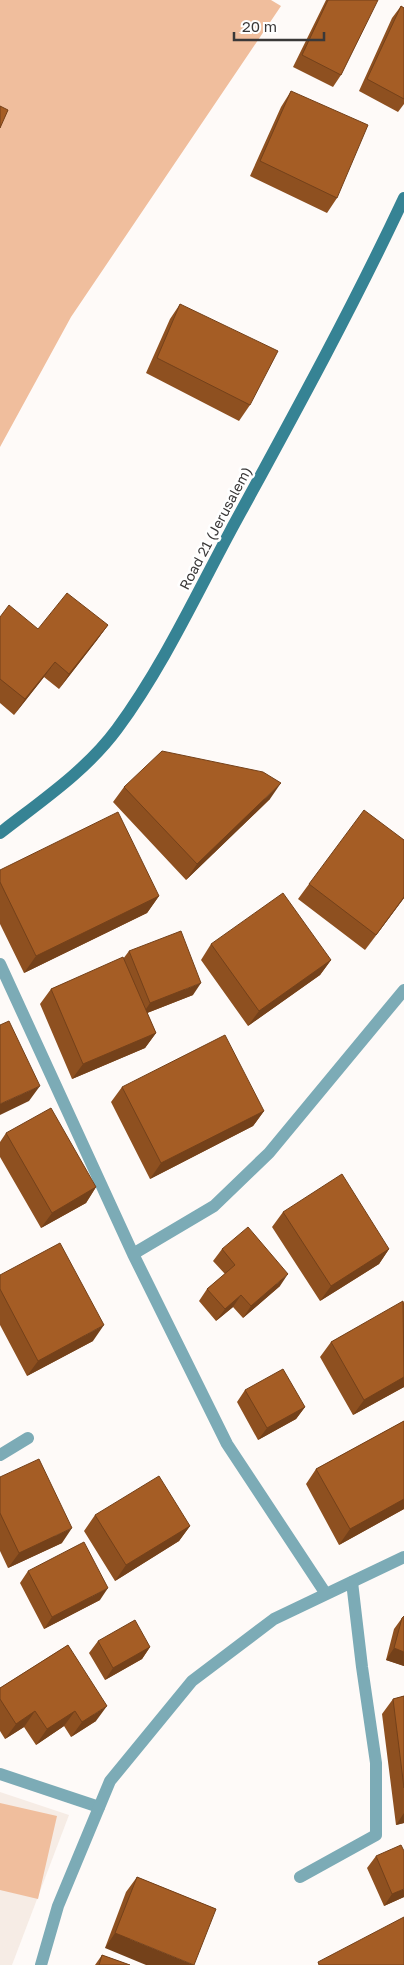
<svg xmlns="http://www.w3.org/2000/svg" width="404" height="1965" viewBox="0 0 404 1965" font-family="'Golos Text',sans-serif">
  <rect width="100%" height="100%" fill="#fefaf8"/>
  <path fill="#f6ece5" d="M 0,1792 L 69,1815 L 12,1965 L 0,1965 Z"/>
  <path fill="#f0be9d" d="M 0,0 L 271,0 L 281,6 L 71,317 L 0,447 Z
    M 0,1803 L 57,1816 L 38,1899 L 0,1890 Z"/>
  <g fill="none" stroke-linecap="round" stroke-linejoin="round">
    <path stroke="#7cabb6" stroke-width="12" d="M 0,1455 L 28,1438
      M 0,1774 L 99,1807
      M 300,1877 L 376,1835 L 376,1763 L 362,1667 L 352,1582"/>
    <path stroke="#7cabb6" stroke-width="12" d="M 0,964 L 133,1254 L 227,1444 L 326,1594
      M 133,1254 L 214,1206 L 269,1153 L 404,990
      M 41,1965 L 58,1906 L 110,1781 L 192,1681 L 274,1619 L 404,1557"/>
    <path stroke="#368394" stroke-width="12" d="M 0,833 C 41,801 86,771 117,729 C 162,668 195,597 231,530 C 291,420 351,311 404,198"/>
  </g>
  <path fill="#8e5020" d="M 326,0 L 377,0 L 341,75 L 333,87 L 293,67 Z
    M 401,6 L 404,8 L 404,104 L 398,112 L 359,91 L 392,18 Z
    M 291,91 L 337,198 L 327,213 L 250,176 L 281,107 Z
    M 180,304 L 250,405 L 239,421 L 146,373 L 170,319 Z
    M 0,617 L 38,629 L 108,625 L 97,640 L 59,689 L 44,677 L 14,715 L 0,703 Z
    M 124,787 L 270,799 L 186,880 L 113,802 Z
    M 404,840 L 404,898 L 365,950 L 298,899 L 309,884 Z
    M 0,870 L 159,896 L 147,913 L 24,973 L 0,924 Z
    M 211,944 L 331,960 L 320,975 L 248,1026 L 201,960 Z
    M 129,951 L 193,995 L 147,1013 L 156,1033 L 145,1048 L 72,1079 L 40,1004 L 51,989 L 123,959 Z
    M 122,1087 L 264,1111 L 253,1126 L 150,1179 L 111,1102 Z
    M 6,1133 L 96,1187 L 86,1203 L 41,1228 L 0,1157 L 0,1142 Z
    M 283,1212 L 389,1249 L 379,1264 L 320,1301 L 272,1227 Z
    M 222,1249 L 280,1286 L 243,1318 L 233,1307 L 216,1321 L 199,1301 L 207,1289 L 225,1274 L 213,1261 Z
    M 0,1275 L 93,1341 L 27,1376 L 0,1325 Z
    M 404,1302 L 404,1387 L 353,1415 L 320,1357 L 331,1342 Z
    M 245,1390 L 305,1407 L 296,1419 L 258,1440 L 237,1402 Z
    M 404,1421 L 404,1509 L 339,1545 L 306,1484 L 316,1469 Z
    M 0,1477 L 62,1543 L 8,1568 L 0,1551 Z
    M 95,1515 L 190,1526 L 179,1541 L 115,1581 L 84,1531 Z
    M 28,1571 L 100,1600 L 44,1629 L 20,1583 Z
    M 402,1618 L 404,1666 L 386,1660 L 394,1629 Z
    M 98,1641 L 150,1647 L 142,1659 L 105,1680 L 89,1653 Z
    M 68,1645 L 96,1721 L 71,1737 L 64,1726 L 36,1745 L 24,1727 L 5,1739 L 0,1731 L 0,1688 Z
    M 404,1696 L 404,1823 L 396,1825 L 382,1714 L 393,1699 Z
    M 376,1856 L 404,1897 L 384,1906 L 367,1868 Z
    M 137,1877 L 216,1909 L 105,1948 L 126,1892 Z
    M 102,1955 L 130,1965 L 95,1965 Z"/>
  <path fill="#74411a" d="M 108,625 L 97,640 L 59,689 L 69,674 Z
    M 55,662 L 44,677 L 14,715 L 25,699 Z
    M 281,783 L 270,799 L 186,880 L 197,864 Z
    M 159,896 L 147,913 L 24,973 L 36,956 Z
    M 404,897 L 404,898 L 365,950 L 376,935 Z
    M 331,960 L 320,975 L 248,1026 L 259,1011 Z
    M 201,983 L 193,995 L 142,1015 L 150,1003 Z
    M 156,1033 L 145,1048 L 72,1079 L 83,1064 Z
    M 40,1086 L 29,1101 L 0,1115 L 0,1104 Z
    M 264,1111 L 253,1126 L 150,1179 L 161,1163 Z
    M 96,1187 L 86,1203 L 41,1228 L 52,1213 Z
    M 389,1249 L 379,1264 L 320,1301 L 331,1286 Z
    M 288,1274 L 280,1286 L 243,1318 L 251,1306 Z
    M 241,1295 L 233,1307 L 216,1321 L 225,1309 Z
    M 104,1325 L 93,1341 L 27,1376 L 38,1361 Z
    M 404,1377 L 404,1387 L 353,1415 L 364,1400 Z
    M 305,1407 L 296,1419 L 258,1440 L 267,1428 Z
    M 404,1499 L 404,1509 L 339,1545 L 350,1529 Z
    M 190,1526 L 179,1541 L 115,1581 L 126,1565 Z
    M 72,1528 L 62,1543 L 8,1568 L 19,1553 Z
    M 108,1588 L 100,1600 L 44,1629 L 52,1617 Z
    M 150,1647 L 142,1659 L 105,1680 L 113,1668 Z
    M 394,1648 L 404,1652 L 404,1666 L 386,1660 Z
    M 107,1706 L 96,1721 L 71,1737 L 82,1722 Z
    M 35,1711 L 24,1727 L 5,1739 L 16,1724 Z
    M 75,1711 L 64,1726 L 36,1745 L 47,1729 Z
    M 404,1813 L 404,1823 L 396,1825 Z
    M 404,1889 L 404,1897 L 384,1906 L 392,1894 Z
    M 115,1933 L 194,1965 L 146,1965 L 105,1948 Z"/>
  <path fill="#a55d25" stroke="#74411a" d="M 328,0 L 378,0 L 341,75 L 302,55 Z
    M 401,6 L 404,8 L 404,99 L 367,79 Z
    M 291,91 L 368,125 L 337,198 L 260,161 Z
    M 0,106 L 8,110 L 0,128 Z
    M 180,304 L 278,351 L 250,405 L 157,358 Z
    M 67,593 L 108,625 L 69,674 L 55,662 L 25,699 L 0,679 L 0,617 L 9,605 L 38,629 Z
    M 162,751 L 263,772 L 281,783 L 197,864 L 124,787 Z
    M 364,810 L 404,840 L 404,897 L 376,935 L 309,884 Z
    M 118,812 L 159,896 L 36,956 L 0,882 L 0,870 Z
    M 283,893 L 331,960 L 259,1011 L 211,944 Z
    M 181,931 L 201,983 L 150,1003 L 129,951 Z
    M 123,957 L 156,1033 L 83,1064 L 51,989 Z
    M 9,1021 L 40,1086 L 0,1104 L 0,1025 Z
    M 225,1035 L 264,1111 L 161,1163 L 122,1087 Z
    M 51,1108 L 96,1187 L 52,1213 L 6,1133 Z
    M 342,1174 L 389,1249 L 331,1286 L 283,1212 Z
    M 248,1227 L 288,1274 L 251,1306 L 241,1295 L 225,1309 L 207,1289 L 235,1265 L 222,1249 Z
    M 60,1243 L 104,1325 L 38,1361 L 0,1289 L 0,1275 Z
    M 403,1301 L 404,1377 L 364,1400 L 331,1342 Z
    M 283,1369 L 305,1407 L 267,1428 L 245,1390 Z
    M 404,1421 L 404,1499 L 350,1529 L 316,1469 Z
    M 39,1459 L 72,1528 L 19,1553 L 0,1513 L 0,1477 Z
    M 159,1476 L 190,1526 L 126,1565 L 95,1515 Z
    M 84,1542 L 108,1588 L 52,1617 L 28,1571 Z
    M 404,1616 L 404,1652 L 394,1648 L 402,1618 Z
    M 135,1620 L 150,1647 L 113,1668 L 98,1641 Z
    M 68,1645 L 107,1706 L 82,1722 L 75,1711 L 47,1729 L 35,1711 L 16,1724 L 0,1699 L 0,1688 Z
    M 404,1696 L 404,1788 L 393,1699 Z
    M 401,1845 L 404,1851 L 404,1889 L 392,1894 L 376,1856 Z
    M 137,1877 L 216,1909 L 194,1965 L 115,1933 Z
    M 404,1917 L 404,1965 L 319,1965 L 318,1962 Z
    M 102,1955 L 130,1965 L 99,1965 Z"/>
  <g text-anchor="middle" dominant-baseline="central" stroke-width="5" stroke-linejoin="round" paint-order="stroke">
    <g font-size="14" fill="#3a3838" stroke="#fff">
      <text transform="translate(215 528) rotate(-62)">Road 21 (Jerusalem)</text>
    </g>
  </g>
  <path d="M234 32v8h90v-8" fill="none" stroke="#3a3838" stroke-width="2.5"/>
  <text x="242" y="32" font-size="15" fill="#3a3838" stroke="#ffffff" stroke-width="4" paint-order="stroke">20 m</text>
</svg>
